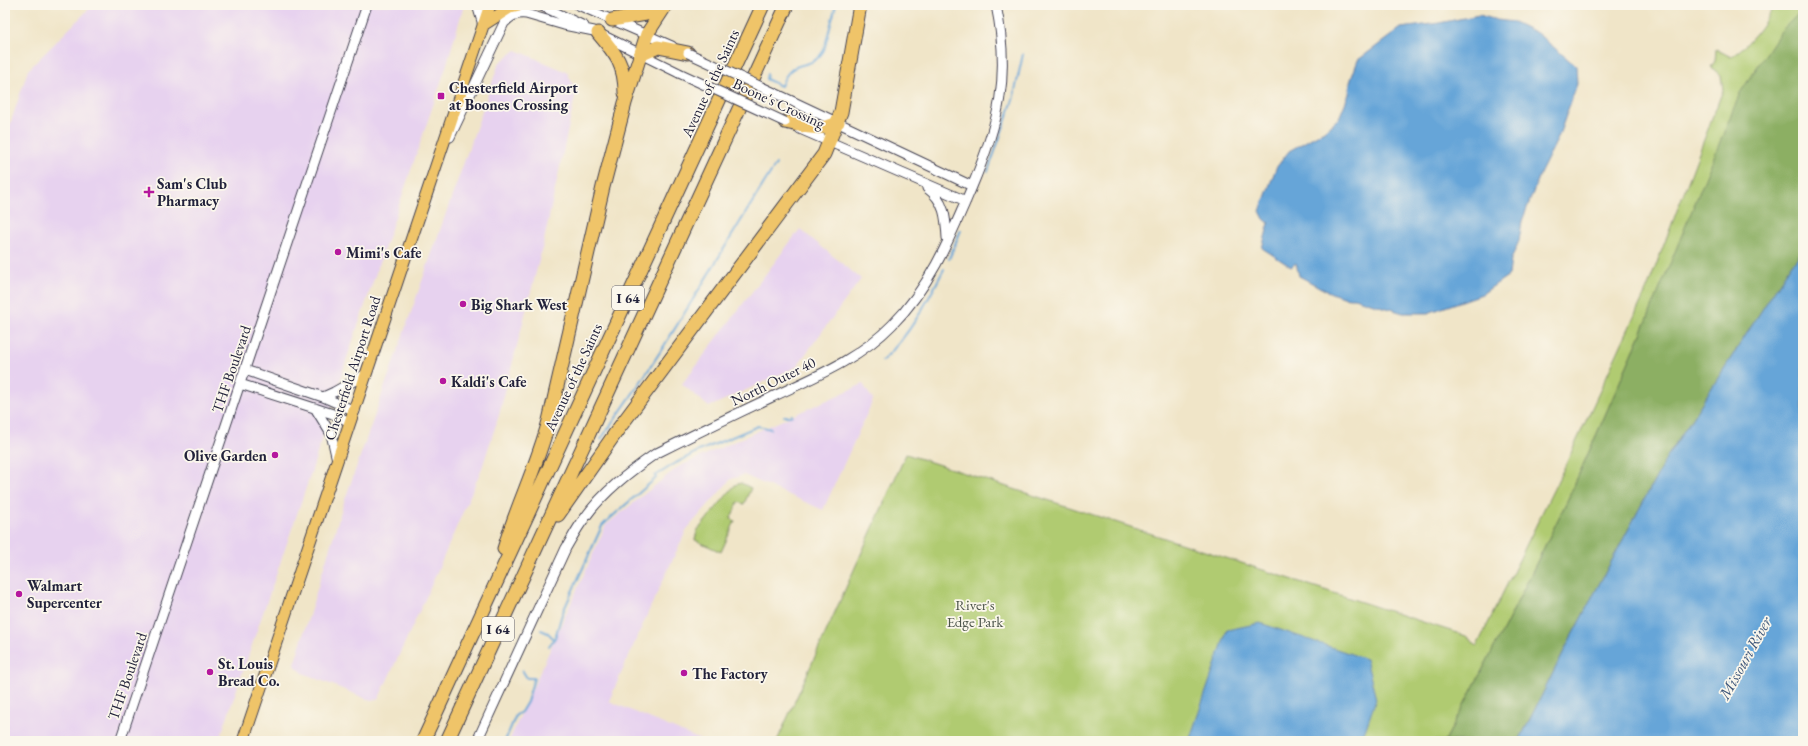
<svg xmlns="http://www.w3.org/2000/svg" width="1808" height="746" viewBox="0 0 1808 746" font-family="'EB Garamond',serif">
  <rect width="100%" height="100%" fill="#fbf7ec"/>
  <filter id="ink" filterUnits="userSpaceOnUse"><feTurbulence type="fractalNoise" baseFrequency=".025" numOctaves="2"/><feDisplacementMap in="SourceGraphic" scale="8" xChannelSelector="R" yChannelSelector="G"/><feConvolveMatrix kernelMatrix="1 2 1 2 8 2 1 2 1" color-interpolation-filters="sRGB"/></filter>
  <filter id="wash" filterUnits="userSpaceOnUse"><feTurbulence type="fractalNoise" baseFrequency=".012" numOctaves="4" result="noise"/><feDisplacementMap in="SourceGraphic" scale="16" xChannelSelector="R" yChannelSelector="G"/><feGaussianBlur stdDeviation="0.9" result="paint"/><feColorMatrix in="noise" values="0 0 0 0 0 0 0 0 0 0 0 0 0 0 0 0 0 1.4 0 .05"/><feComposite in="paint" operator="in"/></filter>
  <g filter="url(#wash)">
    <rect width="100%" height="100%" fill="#f0e5c8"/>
    <path fill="#e7d2ef" d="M 93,5 L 464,5 L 445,70 L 346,361 L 310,476 L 219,741 L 5,741 L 5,140 L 28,70 Z
      M 516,50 L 567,72 L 576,92 L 543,245 L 499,415 L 482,468 L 427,595 L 379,698 L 372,701 L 303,673 L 294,665 L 343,505 L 499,63 Z
      M 800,229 L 861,279 L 796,367 L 709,407 L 682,384 Z
      M 863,384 L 873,400 L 823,510 L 744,475 L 731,479 L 687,529 L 650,608 L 609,701 L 703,741 L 509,741 L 606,525 L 678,467 Z"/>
    <path fill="#b0cb71" stroke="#697656" d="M 1775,5 L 1803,5 L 1803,9 L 1781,31 L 1645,325 L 1568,499 L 1507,623 L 1445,741 L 777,741 L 906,454 L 1466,636 L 1477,646 L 1565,466 L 1647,289 L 1723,90 L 1721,76 L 1711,67 L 1715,61 L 1716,49 L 1731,57 C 1751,43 1763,25 1775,5 Z
      M 741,483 L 751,488 L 744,504 L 738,502 L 731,518 L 735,521 L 721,552 L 695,540 L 697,531 L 735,485 Z"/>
    <path fill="#8caf63" stroke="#57684f" d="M 1803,9 L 1803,251 L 1791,265 L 1667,457 L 1570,639 L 1519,741 L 1445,741 L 1507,623 L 1568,499 L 1645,325 L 1740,93 L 1781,31 Z"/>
    <path fill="#66a5d8" stroke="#44648a" d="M 1479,15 L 1497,20 L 1514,22 L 1537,33 L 1576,66 L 1577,84 L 1558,138 L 1541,172 L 1522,221 L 1519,241 L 1511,259 L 1509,275 L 1482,294 L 1428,313 L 1403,313 L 1354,298 C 1336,299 1315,284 1299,276 L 1296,263 L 1291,267 L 1262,248 L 1269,223 L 1264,219 L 1260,211 L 1276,168 L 1289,151 L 1324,131 L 1339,118 L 1349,94 L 1350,82 L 1358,60 L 1401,28 L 1439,23 Z
      M 1803,251 L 1803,741 L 1519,741 L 1570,639 L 1667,457 L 1791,265 Z
      M 1260,623 L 1366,659 L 1376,699 L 1365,731 L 1358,741 L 1189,741 L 1227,630 Z"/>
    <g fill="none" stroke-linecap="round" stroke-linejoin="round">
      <path stroke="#66a5d8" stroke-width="2" d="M 767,74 L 766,79 L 781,86 C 793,54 810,74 824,50 L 836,5
        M 988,171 L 1013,100 L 1023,54
        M 949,259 L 961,230
        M 882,361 C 910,335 927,302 944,269
        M 784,416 L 790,416 L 792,415
        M 601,439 C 665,351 718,256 776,164
        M 541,630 L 548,633 L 554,639
        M 549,646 L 555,638 L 562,614 L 602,526 L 606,522 L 656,478 L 655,476 L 676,463 L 699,451 L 758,426 L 771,429
        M 505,741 L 516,715 L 521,712 L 527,702 L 534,678 L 527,678 L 522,670"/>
    </g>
  </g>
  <g filter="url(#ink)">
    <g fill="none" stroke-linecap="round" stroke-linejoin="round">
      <g stroke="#413f50" stroke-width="11">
        <path id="minor" d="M 477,5 L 483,25
          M 540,5 L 584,26
          M 578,5 L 672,46
          M 602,35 L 679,73
          M 794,102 L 972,186
          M 800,129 L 966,201
          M 450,137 L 504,23 C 511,16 516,13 526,14 L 564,25 L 594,31
          M 927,188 C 945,201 946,218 947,238
          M 245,370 L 323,397 L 355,411
          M 240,384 L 333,414 L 350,422
          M 323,397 L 334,392 L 366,374
          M 315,408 L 331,434 L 337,460
          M 120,741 L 367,5
          M 477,741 L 566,548 C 572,538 577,528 584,519 C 603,492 628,473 655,454 C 693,435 731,416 770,398 C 812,378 858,360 892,325 C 930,287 950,238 971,189 C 999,123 1011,77 996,5"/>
      </g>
      <g stroke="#413f50" stroke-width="13">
        <path id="major" d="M 483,25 L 511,7 L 519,5
          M 243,741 L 490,5"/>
      </g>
      <g stroke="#413f50" stroke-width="15">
        <path id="highway" d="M 612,20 L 646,14 L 664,5
          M 598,33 C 616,54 625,65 625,93
          M 640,55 L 658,47 L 688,53
          M 785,122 C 802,125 822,133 838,122
          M 558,515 L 619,428 L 824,154 L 841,112 L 860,5
          M 504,549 C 517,505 537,466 549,421 L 603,187 L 625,103 L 647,34 L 666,5
          M 423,741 L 763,5
          M 447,741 L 787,5"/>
      </g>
      <use href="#minor" stroke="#fff" stroke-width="9"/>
      <use href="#major" stroke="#efc469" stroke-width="11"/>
      <use href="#highway" stroke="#efc469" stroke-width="13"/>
      <g stroke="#413f50" stroke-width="11" stroke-linecap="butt">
        <path id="minor-bridge" d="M 688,53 L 794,102
          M 679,73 L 785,122"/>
      </g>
      <use href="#minor-bridge" stroke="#fff" stroke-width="9"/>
    </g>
  </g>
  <g fill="#b5179e" stroke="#fbf7ec" stroke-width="1.5">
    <rect x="437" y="92" width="8" height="8" rx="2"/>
    <path d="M147 186h4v4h4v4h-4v4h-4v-4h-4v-4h4z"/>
    <circle cx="338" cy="252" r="4"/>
    <circle cx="463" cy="304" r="4"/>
    <circle cx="443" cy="381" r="4"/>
    <circle cx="275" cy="455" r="4"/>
    <circle cx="19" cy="594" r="4"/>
    <circle cx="210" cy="672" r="4"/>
    <circle cx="684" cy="673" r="4"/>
  </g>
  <g text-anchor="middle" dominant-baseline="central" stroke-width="3.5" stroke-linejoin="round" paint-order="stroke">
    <g fill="#fbf7ec" stroke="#636270" stroke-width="1">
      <rect x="612" y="286" width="32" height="24" rx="3"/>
      <rect x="482" y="617" width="32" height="24" rx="3"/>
    </g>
    <g font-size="14" font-weight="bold" fill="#22223b">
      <text x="628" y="298">I 64</text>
      <text x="498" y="629">I 64</text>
    </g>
    <g font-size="15" fill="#22223b" stroke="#fbf7ec">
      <text transform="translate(710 83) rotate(-65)">Avenue of the Saints</text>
      <text transform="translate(779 103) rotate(25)">Boone's Crossing</text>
      <text transform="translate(352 368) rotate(-72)">Chesterfield Airport Road</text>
      <text transform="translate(231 369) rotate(-71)">THF Boulevard</text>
      <text transform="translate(573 377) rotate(-65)">Avenue of the Saints</text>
      <text transform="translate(773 381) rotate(-26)">North Outer 40</text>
      <text transform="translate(127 676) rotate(-71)">THF Boulevard</text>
    </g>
    <g font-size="15" font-weight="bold" fill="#22223b" stroke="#fbf7ec" text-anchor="start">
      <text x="449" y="87">Chesterfield Airport<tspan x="449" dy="17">at Boones Crossing</tspan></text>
      <text x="157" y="183">Sam's Club<tspan x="157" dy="17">Pharmacy</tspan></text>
      <text x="346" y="252">Mimi's Cafe</text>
      <text x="471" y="304">Big Shark West</text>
      <text x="451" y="381">Kaldi's Cafe</text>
      <text x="267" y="455" text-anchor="end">Olive Garden</text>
      <text x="27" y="585">Walmart<tspan x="27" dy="17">Supercenter</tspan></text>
      <text x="218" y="663">St. Louis<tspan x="218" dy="17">Bread Co.</tspan></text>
      <text x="692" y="673">The Factory</text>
    </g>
    <g font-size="15" fill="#4d554b" stroke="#fbf7ec">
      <text x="975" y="604">River's<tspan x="975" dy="17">Edge Park</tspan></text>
    </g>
    <g font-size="16" font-style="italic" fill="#3d567a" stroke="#fbf7ec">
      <text transform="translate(1745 658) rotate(-61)">Missouri River</text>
    </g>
  </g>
  <rect width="1808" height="746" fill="none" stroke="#fbf7ec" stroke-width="20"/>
</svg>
